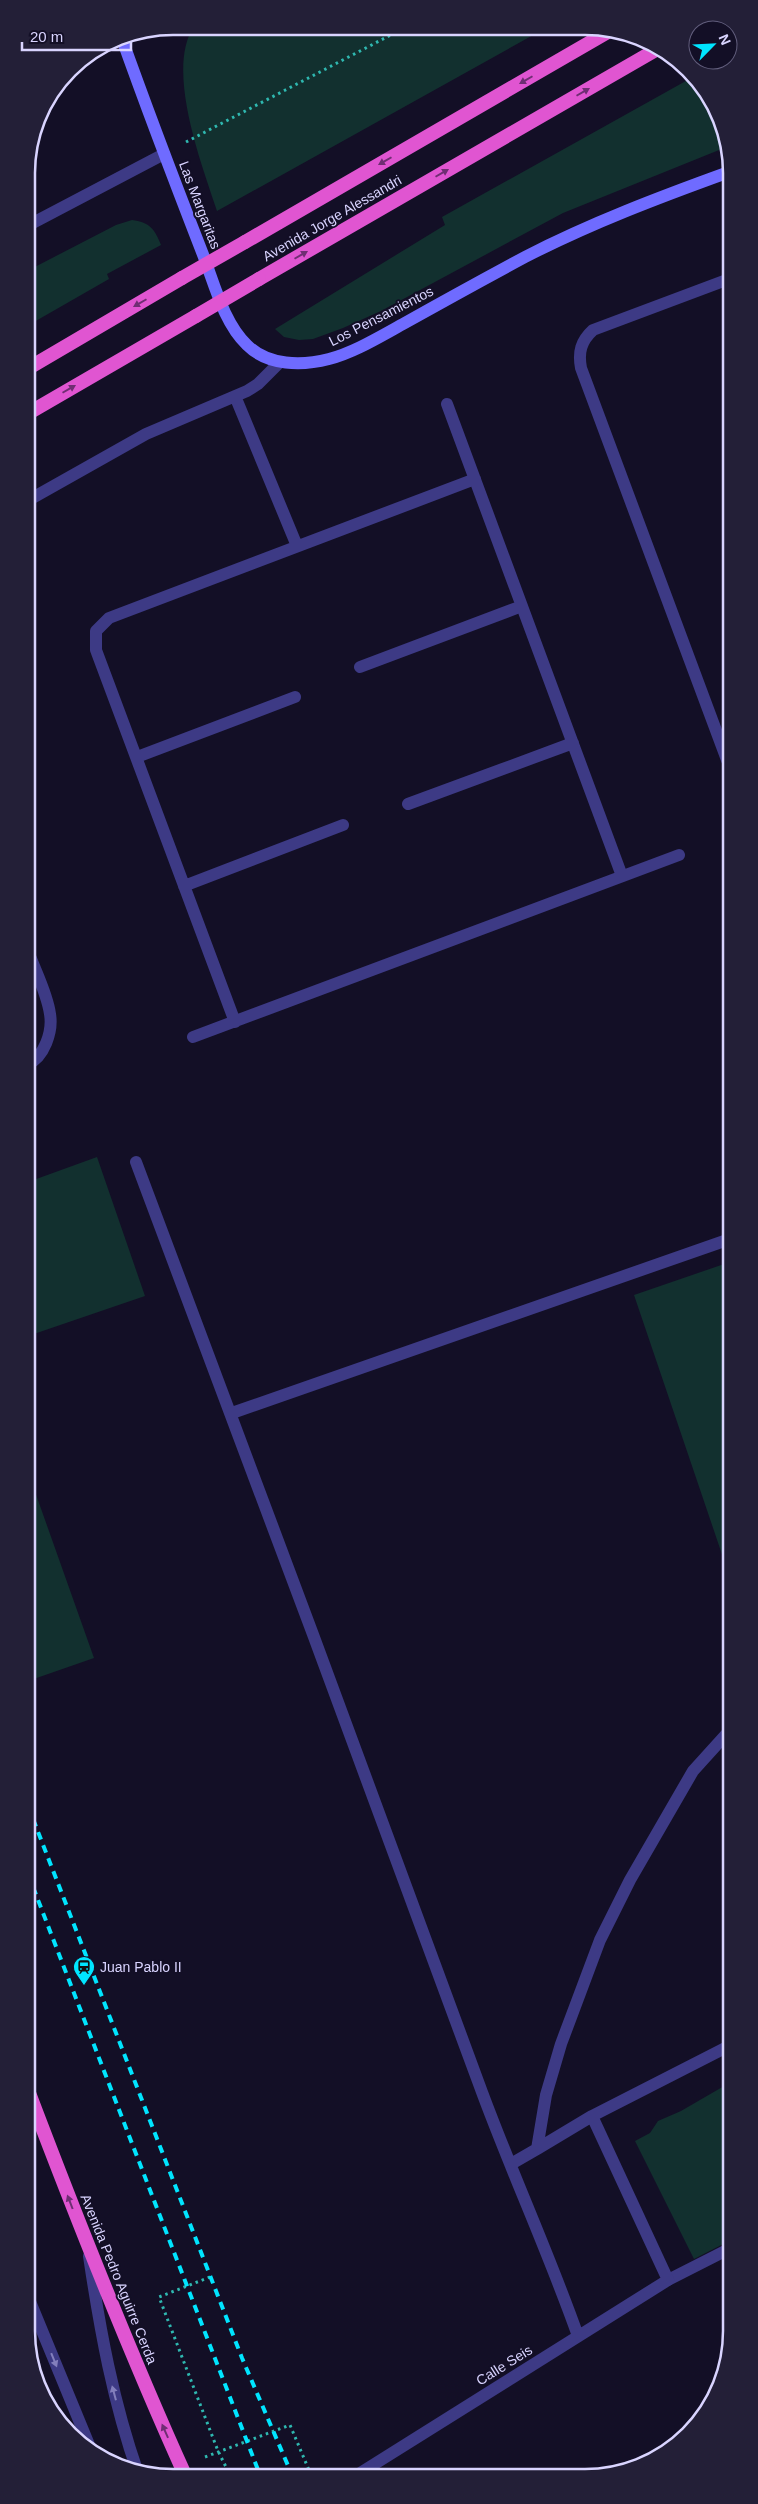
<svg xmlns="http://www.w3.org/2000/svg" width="758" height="2504" viewBox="0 0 758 2504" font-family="Helvetica,sans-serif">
  <rect width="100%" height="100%" fill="#130f26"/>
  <path fill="#12302f" d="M 194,26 L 544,29 L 217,211 C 202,165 165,70 194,26 Z
    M 693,77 L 729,146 L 563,213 L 381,311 L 343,328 L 313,339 L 299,340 L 284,337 L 275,329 L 445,225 L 442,217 Z
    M 132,220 C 149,222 155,229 161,245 L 107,274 L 109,279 L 27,326 L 27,271 L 116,225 Z
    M 97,1157 L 145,1296 L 28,1336 L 28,1182 Z
    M 730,1262 L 731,1574 L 729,1575 L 634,1295 Z
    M 28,1472 L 94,1658 L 28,1681 Z
    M 731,2082 L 731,2240 L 694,2259 L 635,2141 L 650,2133 L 658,2121 L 681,2111 Z"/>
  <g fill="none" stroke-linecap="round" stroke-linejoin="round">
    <path stroke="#2fb8b0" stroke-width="3" stroke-dasharray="2.5 4" stroke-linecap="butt" d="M 186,142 L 404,28
      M 210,2277 L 159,2297 L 218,2451 L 230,2475
      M 205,2457 L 290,2425 L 311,2475"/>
    <path stroke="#3d3a85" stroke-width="12" d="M 729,279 L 593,330 C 581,341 578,352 581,368 L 730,768
      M 27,948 C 34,969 47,992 50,1014 C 53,1032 44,1057 28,1064
      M 89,2256 C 100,2330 113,2402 138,2473
      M 668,2280 L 731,2248
      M 29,2299 L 92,2452"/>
    <path stroke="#3d3a85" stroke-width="12" d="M 27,226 L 164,154
      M 235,396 L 297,546
      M 447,404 L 622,876
      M 27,501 L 146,434 L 247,391 L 258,384 L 280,362
      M 360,667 L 522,606
      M 137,757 L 295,697
      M 408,804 L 573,743
      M 184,886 L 343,825
      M 235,1022 L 96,650 L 96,631 L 109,618 L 475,479
      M 193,1037 L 679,855
      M 136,1162 C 253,1469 365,1776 479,2084 C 510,2169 548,2251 578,2336
      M 232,1413 L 730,1239
      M 537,2149 L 592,2116 L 731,2045
      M 511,2164 L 537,2149 L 546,2095 L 561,2044 L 600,1940 L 630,1880 L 693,1771 L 731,1729
      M 357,2475 L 668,2280 L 592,2116"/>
    <path stroke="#6f6bff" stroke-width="12" d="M 121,36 C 147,109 174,180 202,252 C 214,282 223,322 247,345 C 268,366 302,366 329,359 C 355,352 379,337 403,324 C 444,301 484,279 525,257 C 591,223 660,197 729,172"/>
    <path stroke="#e055d1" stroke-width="14" d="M 245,242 L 613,29
      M 259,279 L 654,51
      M 27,369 L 182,278
      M 27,414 L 196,316
      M 29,2093 C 78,2222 128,2349 185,2475"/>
    <path stroke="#00e5ff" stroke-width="4" stroke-dasharray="8 6" stroke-linecap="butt" d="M 28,1806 L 242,2358 L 292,2475
      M 28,1874 L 260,2475"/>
    <path stroke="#e055d1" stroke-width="14" d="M 182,278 L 245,242
      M 196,316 L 259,279"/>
  </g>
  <defs><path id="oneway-solid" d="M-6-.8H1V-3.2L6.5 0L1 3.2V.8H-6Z" transform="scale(1.25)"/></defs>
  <g fill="#6f2e73">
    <use href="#oneway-solid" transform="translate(526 80) rotate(150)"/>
    <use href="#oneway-solid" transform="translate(583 92) rotate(-30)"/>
    <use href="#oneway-solid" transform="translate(385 161) rotate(150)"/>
    <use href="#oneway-solid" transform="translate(442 173) rotate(-30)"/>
    <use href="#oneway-solid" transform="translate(301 255) rotate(-30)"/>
    <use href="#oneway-solid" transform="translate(140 303) rotate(150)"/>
    <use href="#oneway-solid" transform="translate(69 389) rotate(-30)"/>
    <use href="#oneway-solid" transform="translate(70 2202) rotate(-111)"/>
    <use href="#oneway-solid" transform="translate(165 2431) rotate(-114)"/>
  </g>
  <g fill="#837fbc">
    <use href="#oneway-solid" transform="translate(54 2360) rotate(68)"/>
    <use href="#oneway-solid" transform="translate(114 2393) rotate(-105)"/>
  </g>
  <defs>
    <g id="station-pin" transform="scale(1.125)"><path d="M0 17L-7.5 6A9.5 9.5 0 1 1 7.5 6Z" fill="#00e5ff" stroke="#130f26"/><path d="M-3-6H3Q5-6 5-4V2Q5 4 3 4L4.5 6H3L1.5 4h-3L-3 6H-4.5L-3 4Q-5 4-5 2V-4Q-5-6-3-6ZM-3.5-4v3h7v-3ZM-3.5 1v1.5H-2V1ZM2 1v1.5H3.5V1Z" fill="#111"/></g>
  </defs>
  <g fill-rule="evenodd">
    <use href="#station-pin" x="84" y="1967"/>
  </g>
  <g text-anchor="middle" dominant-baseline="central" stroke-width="4" stroke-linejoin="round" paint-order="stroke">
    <g font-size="14" fill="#d9d4ff" stroke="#130f26">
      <text transform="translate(200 205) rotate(69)">Las Margaritas</text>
      <text transform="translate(332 218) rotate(-30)">Avenida Jorge Alessandri</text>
      <text transform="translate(381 316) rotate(-27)">Los Pensamientos</text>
      <text transform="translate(119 2279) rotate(68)">Avenida Pedro Aguirre Cerda</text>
      <text transform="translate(504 2365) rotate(-32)">Calle Seis</text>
    </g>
    <g font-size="14" fill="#d9d4ff" stroke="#130f26" text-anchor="start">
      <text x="100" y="1967">Juan Pablo II</text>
    </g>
  </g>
  <path d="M0 0H758V2504H0ZM173 35H585A138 138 0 0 1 723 173V2331A138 138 0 0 1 585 2469H173A138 138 0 0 1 35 2331V173A138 138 0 0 1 173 35Z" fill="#231f37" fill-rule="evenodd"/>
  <path fill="none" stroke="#d9d4ff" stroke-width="2.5" d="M173 35H585A138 138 0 0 1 723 173V2331A138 138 0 0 1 585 2469H173A138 138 0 0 1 35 2331V173A138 138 0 0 1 173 35Z"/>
  <g transform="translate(713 45) rotate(66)"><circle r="24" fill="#130f26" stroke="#625e7d"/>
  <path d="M0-4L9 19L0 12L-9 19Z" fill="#00e5ff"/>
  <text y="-8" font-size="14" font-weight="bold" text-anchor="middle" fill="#d9d4ff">N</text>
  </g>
  <path d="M22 42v8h109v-8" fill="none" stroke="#d9d4ff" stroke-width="2.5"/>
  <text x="30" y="42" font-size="15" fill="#d9d4ff" stroke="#130f26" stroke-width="4" paint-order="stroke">20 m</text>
</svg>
